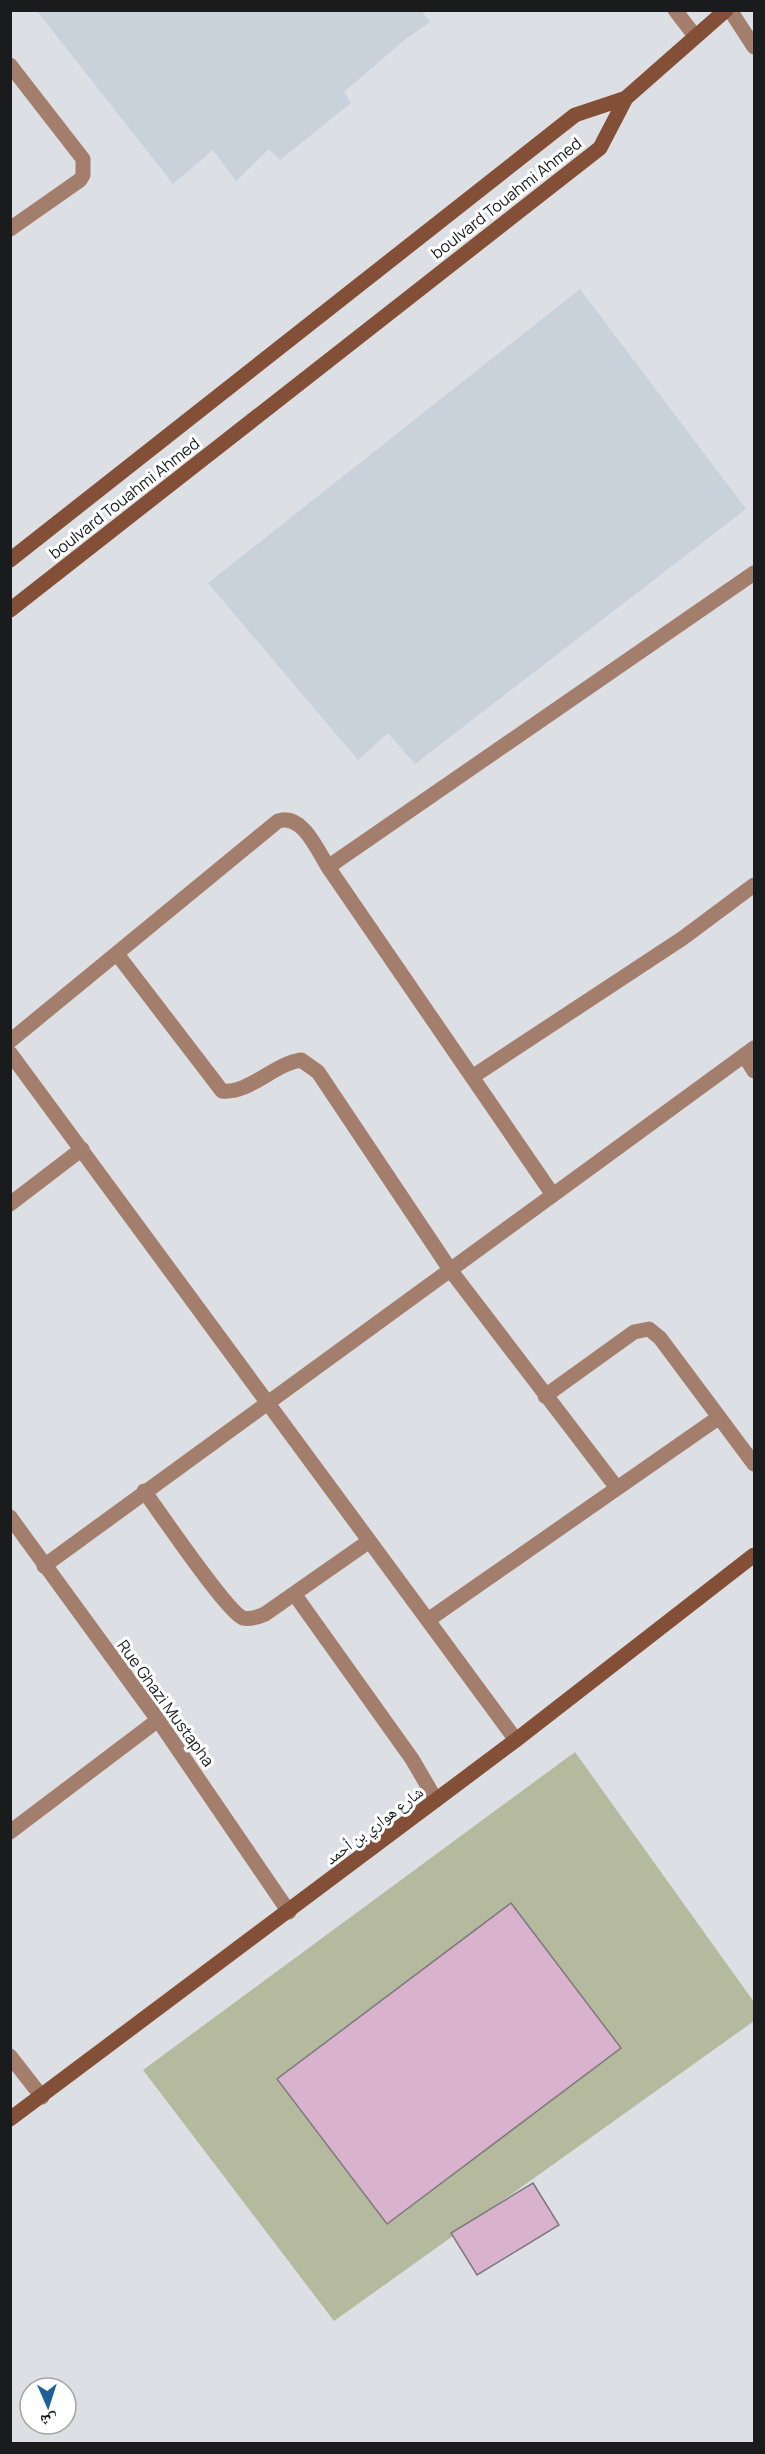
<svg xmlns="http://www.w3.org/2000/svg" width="765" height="2454" viewBox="0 0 765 2454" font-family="Manrope,'Noto Naskh Arabic',sans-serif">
  <rect width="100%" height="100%" fill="#dcdfe3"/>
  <path fill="#c9d2db" d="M 421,10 L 430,22 L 404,40 L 344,92 L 351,103 L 280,160 L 269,149 L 236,181 L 213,150 L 173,184 L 37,11 Z
    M 580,289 L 746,509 L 415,764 L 388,733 L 358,760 L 208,583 Z"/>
  <path fill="#b5ba9f" d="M 575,1752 L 754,2002 L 754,2021 L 334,2321 L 143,2070 Z"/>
  <path fill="#d9b3cd" stroke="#7d797c" stroke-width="1.5" d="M 511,1903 L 621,2048 L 387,2224 L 277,2079 Z
    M 533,2183 L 559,2225 L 477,2275 L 451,2233 Z"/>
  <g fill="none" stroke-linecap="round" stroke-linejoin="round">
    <path stroke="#a37e6d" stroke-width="15" d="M 10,65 L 83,159 L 83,175 L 80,180 L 10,229
      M 754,573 L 328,867 L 553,1195 L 754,1048
      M 117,954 L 222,1091 C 249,1094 274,1064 301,1060 L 318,1072 L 451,1271 L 617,1488
      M 10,1041 L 278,821 C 302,813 317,849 328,867
      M 10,1053 L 516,1740
      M 744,1055 L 754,1071
      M 472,1077 L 683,938 L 754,885
      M 10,1204 L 82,1149
      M 545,1396 L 634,1332 L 649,1329 L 660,1338 L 754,1464
      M 144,1491 C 159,1511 226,1611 243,1618 C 250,1620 258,1617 265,1614 L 368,1542
      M 44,1566 L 553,1195
      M 295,1595 L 412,1759 L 436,1800
      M 428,1620 L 718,1418
      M 10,1832 L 158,1720
      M 10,2056 L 42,2097"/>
    <path stroke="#a37e6d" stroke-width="15" d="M 675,10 L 695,36
      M 730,10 L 754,47
      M 10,1517 L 158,1720 L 289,1912"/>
    <path stroke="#834f37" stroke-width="15" d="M 10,560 L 575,115 L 626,98
      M 10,610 L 600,148 L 626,98 L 726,10
      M 10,2119 L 516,1740 L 754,1555"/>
  </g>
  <g text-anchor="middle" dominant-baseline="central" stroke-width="6" stroke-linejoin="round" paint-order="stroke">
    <g font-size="16" fill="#1a1b1c" stroke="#fff">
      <text transform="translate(506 198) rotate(-38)">boulvard Touahmi Ahmed</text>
      <text transform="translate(124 498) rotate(-38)">boulvard Touahmi Ahmed</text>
      <text transform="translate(166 1703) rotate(54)">Rue Ghazi Mustapha</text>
      <text transform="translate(374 1825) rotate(-37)">شارع هواري بن أحمد</text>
    </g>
  </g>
  <rect width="765" height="2454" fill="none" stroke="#1a1b1c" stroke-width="24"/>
  <g transform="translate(48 2406) rotate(177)"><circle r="28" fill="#ffffff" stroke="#a3a4a4" stroke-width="1.5"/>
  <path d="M0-4.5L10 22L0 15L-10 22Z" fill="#1f6196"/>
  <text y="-9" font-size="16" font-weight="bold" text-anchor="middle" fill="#1a1b1c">ش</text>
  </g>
</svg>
